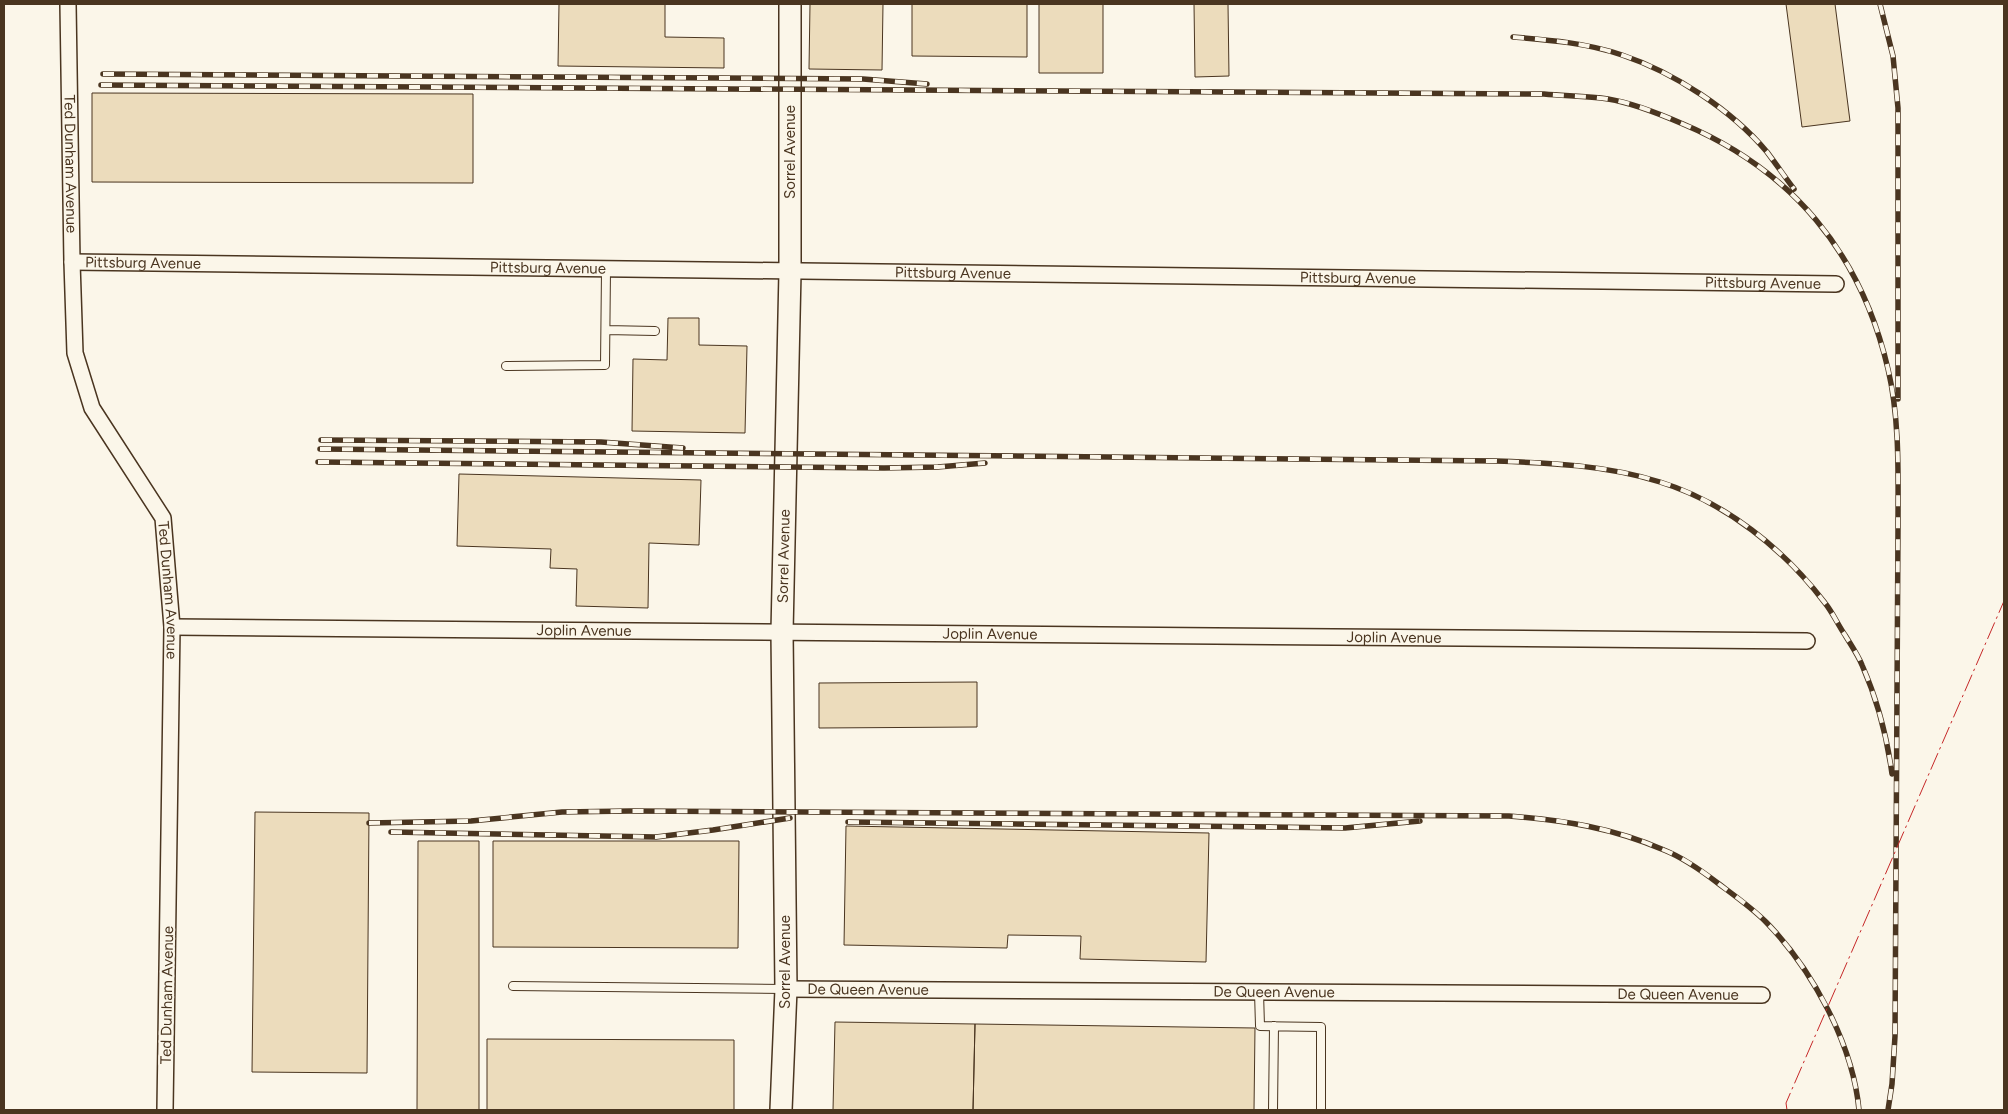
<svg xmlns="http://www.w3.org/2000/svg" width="2008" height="1114" viewBox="0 0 2008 1114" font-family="Figtree,sans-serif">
  <rect width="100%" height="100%" fill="#fbf6e9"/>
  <path fill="#ecdcbc" stroke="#4a3520" d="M 559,4 L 665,4 L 665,37 L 724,38 L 724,68 L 558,66 Z
    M 810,4 L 883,4 L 882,70 L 809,69 Z
    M 912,4 L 1027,4 L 1027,57 L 912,56 Z
    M 1039,4 L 1103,4 L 1103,73 L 1039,73 Z
    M 1194,4 L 1228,4 L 1229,76 L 1195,77 Z
    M 1786,4 L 1835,4 L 1850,121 L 1802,127 Z
    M 92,93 L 473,94 L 473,183 L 92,182 Z
    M 668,318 L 699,318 L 699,345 L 747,346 L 745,433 L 632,431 L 633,359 L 667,360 Z
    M 459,474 L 701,480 L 699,545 L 649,543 L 648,608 L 576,606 L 577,569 L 550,568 L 551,549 L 457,546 Z
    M 977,682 L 977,727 L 819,728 L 819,683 Z
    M 255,812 L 369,813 L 367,1073 L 252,1072 Z
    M 846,826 L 1209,833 L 1206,962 L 1080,959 L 1081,936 L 1008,935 L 1007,948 L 844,945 Z
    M 418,841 L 479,841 L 479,1110 L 417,1110 Z
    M 493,841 L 739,841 L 738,948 L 493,947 Z
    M 835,1022 L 975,1024 L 973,1110 L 833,1110 Z
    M 975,1024 L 1255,1028 L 1254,1110 L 973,1110 Z
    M 487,1039 L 734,1040 L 734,1110 L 487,1110 Z"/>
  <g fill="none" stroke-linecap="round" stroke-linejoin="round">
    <g stroke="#4a3520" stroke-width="10">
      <path id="lane" d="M 606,330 L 655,331
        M 506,366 L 605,365 L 606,270
        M 513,986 L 784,989
        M 1259,992 L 1260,1026 L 1321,1027 L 1321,1110
        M 1273,1110 L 1274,1026"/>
    </g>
    <g stroke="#4a3520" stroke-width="18">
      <g id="street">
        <path id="s1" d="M 68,4 L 72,262 L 75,353 L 92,408 L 163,518 L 172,627 L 165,1110"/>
        <path id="s2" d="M 72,262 L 1836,284"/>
        <path id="s3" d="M 172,627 L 1807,641"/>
        <path id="s4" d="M 786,989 L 1762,995"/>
      </g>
    </g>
    <g stroke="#4a3520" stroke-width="24">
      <g id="secondary">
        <path id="s5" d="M 781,1110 L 786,989 L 782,632 L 790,272 L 790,4"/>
      </g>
    </g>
    <use href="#lane" stroke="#fbf6e9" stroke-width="8"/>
    <use href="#street" stroke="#fbf6e9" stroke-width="15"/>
    <use href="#secondary" stroke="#fbf6e9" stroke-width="21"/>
    <g stroke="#4a3520" stroke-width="5.5">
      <path id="rail" d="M 1880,4 L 1893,56 L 1898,108 L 1898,399
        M 1513,37 C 1550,40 1587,43 1622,55 C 1673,72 1732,110 1767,152 C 1776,164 1785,177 1794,189
        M 103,74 L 863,79 L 927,84
        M 101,85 L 1544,94 C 1565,96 1587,96 1608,99 C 1633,103 1660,114 1683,124 C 1792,170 1861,253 1888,369 C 1900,420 1898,475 1898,527 L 1895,1036 L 1892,1084 L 1888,1110
        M 321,440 L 601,442 L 683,448
        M 320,449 L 1496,461 C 1551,463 1606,465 1660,482 C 1725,502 1784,549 1825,603 C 1833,613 1838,625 1845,635 C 1851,645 1858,655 1862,665 C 1877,699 1887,737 1892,774
        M 318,462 L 884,468 L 938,467 L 985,463
        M 848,822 L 1345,828 L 1420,821
        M 369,823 L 471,821 L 562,812 L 630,811 L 1509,816 C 1564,820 1613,828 1664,850 C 1684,858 1702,871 1719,884 C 1735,896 1752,908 1766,922 C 1812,969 1853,1044 1859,1110
        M 391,832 L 656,837 L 713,830 L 790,818"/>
    </g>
    <use href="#rail" stroke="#fbf6e9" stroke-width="4" stroke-dasharray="11" stroke-linecap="butt"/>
    <path stroke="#c62828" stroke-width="1" stroke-dasharray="18 4 2.5 4" stroke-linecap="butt" d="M 1787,1110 L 1786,1103 L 2004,601"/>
  </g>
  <g text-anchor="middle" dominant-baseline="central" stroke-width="4" stroke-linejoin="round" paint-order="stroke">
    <g font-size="15" fill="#4a3520" stroke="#fbf6e9">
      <text transform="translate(790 152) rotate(-90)">Sorrel Avenue</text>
      <text stroke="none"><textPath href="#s1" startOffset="160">Ted Dunham Avenue</textPath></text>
      <text stroke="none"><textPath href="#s2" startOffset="71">Pittsburg Avenue</textPath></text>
      <text stroke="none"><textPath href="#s2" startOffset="476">Pittsburg Avenue</textPath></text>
      <text stroke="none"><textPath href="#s2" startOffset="881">Pittsburg Avenue</textPath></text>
      <text stroke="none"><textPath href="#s2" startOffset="1286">Pittsburg Avenue</textPath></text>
      <text stroke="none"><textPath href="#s2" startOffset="1691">Pittsburg Avenue</textPath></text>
      <text stroke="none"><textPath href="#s5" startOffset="554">Sorrel Avenue</textPath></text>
      <text stroke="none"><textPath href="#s1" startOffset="610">Ted Dunham Avenue</textPath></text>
      <text stroke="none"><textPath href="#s3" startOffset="412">Joplin Avenue</textPath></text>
      <text stroke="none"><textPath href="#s3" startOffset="818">Joplin Avenue</textPath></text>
      <text stroke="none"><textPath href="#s3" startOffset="1222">Joplin Avenue</textPath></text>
      <text transform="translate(785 962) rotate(-90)">Sorrel Avenue</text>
      <text stroke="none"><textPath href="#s4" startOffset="82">De Queen Avenue</textPath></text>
      <text stroke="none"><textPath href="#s4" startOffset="488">De Queen Avenue</textPath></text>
      <text transform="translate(167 995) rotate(-89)">Ted Dunham Avenue</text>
      <text stroke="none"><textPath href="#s4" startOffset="892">De Queen Avenue</textPath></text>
    </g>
  </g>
  <rect width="2008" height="1114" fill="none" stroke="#4a3520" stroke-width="10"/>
</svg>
